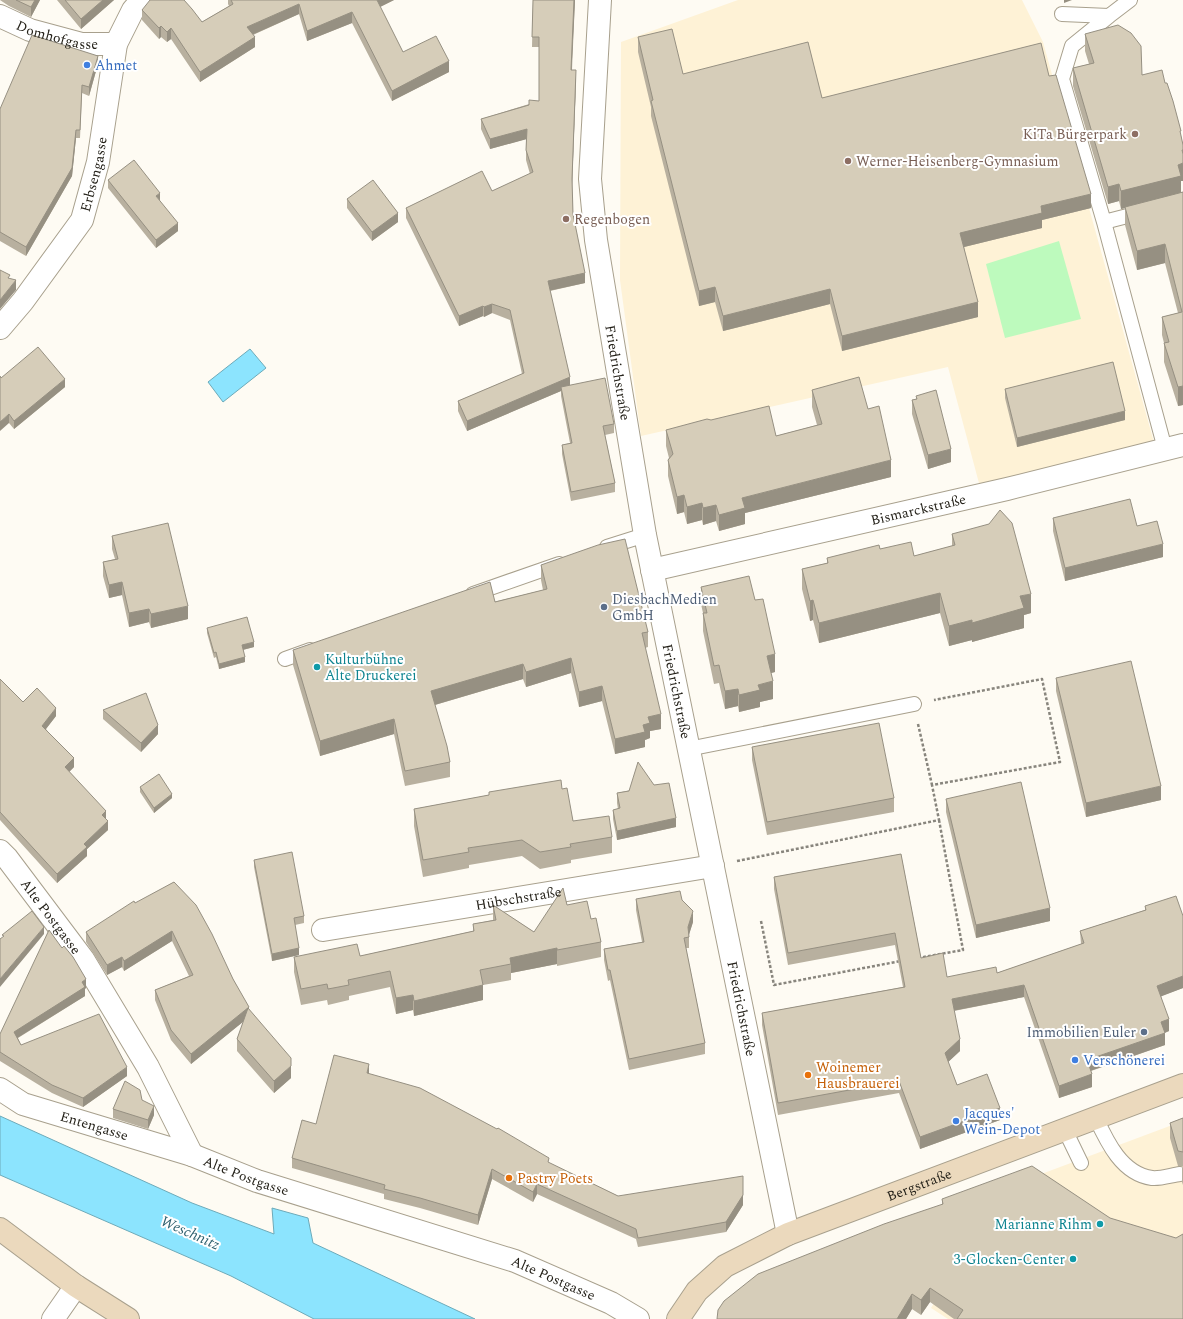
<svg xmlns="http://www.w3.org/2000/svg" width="1183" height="1319" viewBox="0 0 1183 1319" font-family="Spectral,serif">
  <rect width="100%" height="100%" fill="#fefbf3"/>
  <path fill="#fef2d6" d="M 738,0 L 1022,0 L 1043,42 L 1155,446 L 980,487 L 948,367 L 641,436 L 620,280 L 621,42 Z
    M 1183,1121 L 1183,1319 L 948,1319 L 931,1308 L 957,1265 L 937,1213 Z"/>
  <path fill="#bdfabd" d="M 1059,241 L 1081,319 L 1005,338 L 986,264 Z"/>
  <path fill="#8ce4fe" stroke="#6daab9" d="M 250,349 L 266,368 L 223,402 L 208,382 Z
    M 0,1116 L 192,1203 L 274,1234 L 272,1208 L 308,1218 L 313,1243 L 475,1319 L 314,1319 L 231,1276 L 0,1175 Z"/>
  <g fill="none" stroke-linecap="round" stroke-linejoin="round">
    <g stroke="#a8a08d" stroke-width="16">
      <path id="lane" d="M 1130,0 L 1109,16 L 1072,46 L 1062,79 L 1104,222 L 1143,212
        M 1062,14 L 1109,16
        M 1104,222 L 1165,449
        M 607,547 L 645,535
        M 473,594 L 559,564
        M 285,659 L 310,650
        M 688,749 L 914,704
        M 1096,1118 C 1107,1142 1122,1174 1152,1178 C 1160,1179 1172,1175 1180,1174
        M 1065,1130 L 1081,1163"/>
    </g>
    <g stroke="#a8a08d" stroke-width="24">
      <g id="street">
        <path id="s1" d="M 600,0 L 590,179 L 596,240 L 645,535 L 788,1234"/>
        <path id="s2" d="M 0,16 L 30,30 L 82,44 L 116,44"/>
        <path id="s3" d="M 0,328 L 23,301 L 82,220 L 98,162 L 116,44 L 133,10 L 142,0"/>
        <path id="s4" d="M 652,570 L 1007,489 L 1183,445"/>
        <path id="s5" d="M 0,851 L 7,858 L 83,959 L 148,1067 L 192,1155"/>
        <path id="s6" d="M 323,930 L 713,866"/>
        <path id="s7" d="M 0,1089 L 23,1104 L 192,1155 L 257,1181 L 515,1261 L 611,1303 L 638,1319"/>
        <path d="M 53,1319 L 76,1286"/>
      </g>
    </g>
    <g stroke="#a8a08d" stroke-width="24">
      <g id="secondary">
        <path d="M 0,1229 L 76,1286 L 128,1319"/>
        <path id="s8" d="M 678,1319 L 697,1291 L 725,1266 L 788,1234 L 1183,1085"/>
      </g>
    </g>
    <path stroke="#88857d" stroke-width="2.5" stroke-dasharray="3 2" stroke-linecap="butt" d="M 918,724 L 932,785
      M 737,861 L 939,820 L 932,785 L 1060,762 L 1042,679 L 934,700
      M 761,921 L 774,985 L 901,961
      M 918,958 L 963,950 L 939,820"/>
    <use href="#lane" stroke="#fff" stroke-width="14"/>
    <use href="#street" stroke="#fff" stroke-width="22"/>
    <use href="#secondary" stroke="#ebd9bd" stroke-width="22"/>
  </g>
  <path fill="#b8b09f" d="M 0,0 L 40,0 L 31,17 L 9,6 Z
    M 57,0 L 114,0 L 81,29 Z
    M 228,0 L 394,0 L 380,7 L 403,52 L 449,72 L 392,101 L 352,23 L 307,41 L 299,14 L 253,35 L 255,47 L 200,82 L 171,39 L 167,42 L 161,37 L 159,39 L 142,20 L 142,10 L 202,22 L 229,6 L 228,4 Z
    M 533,0 L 575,0 L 572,70 L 576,80 L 572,185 L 573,214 L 585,283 L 550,291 L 570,385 L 614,424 L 614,433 L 605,435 L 615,483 L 615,492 L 571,501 L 562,454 L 562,445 L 570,443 L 561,396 L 561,391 L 467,431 L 458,411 L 458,401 L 522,374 L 510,320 L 492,313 L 484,317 L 483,316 L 459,326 L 406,218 L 406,208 L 492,191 L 530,174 L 526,160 L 526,139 L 490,149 L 481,129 L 481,119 L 539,101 L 539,47 L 532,47 Z
    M 1085,34 L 1142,75 L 1165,83 L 1181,136 L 1183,145 L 1183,181 L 1181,181 L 1181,192 L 1183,192 L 1183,405 L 1178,406 L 1164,362 L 1164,343 L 1162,335 L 1162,317 L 1178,313 L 1165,263 L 1137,270 L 1125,225 L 1125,208 L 1121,209 L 1119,201 L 1108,204 L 1073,86 L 1073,68 L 1089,64 L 1085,51 Z
    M 638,37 L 683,74 L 822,98 L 1049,76 L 1091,208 L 1042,220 L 1042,228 L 964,247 L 978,317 L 842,351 L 830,304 L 723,331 L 715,302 L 699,306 L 651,116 L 651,107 L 638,52 Z
    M 98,64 L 89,96 L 82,93 L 80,138 L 76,138 L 72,176 L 26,256 L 0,241 L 0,109 Z
    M 108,180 L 178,231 L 156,248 L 108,188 Z
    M 347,199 L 398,222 L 372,241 L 347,208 Z
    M 1,378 L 65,387 L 14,429 L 9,423 Z
    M 1005,389 L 1125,420 L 1017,447 L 1005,398 Z
    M 812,390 L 868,409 L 891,477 L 745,513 L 745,524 L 719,531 L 716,521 L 703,525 L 702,520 L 687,524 L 684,512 L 677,514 L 668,476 L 668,460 L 669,458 L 666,446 L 666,430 L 776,436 L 817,425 L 812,407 Z
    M 916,396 L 951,462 L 928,469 L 912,414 L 912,400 L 916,399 Z
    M 1053,518 L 1137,526 L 1163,557 L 1065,581 L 1053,531 Z
    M 952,534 L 1031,613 L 1024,615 L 1024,628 L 972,642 L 972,640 L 949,646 L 940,613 L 819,643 L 813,620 L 810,621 L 802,589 L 802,569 L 827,563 L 827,558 L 880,549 L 914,556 L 952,546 Z
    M 112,536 L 188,619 L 151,628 L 149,622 L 129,627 L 122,595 L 109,598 L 103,576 L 103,562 L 115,559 L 112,549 Z
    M 541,565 L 648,632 L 648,647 L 645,648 L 661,729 L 650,731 L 650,738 L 645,740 L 645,747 L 615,754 L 602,701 L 579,707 L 571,673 L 526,687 L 523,679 L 435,705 L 450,762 L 450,777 L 405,786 L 394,734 L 320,756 L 293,665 L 293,650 L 543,590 L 541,580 Z
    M 701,587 L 755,600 L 775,672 L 771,673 L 773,699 L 760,702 L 760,707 L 739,712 L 738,706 L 725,709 L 719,683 L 714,684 L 703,631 L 703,613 L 701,604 Z
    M 207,628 L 254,647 L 243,650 L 245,662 L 219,669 L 216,657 L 214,658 L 207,633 Z
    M 1056,678 L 1161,800 L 1086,817 L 1056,691 Z
    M 0,679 L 23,702 L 56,716 L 46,729 L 74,767 L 69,772 L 106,820 L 108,830 L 87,849 L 87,856 L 57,883 L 0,820 Z
    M 103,710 L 158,734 L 141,752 L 103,719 Z
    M 752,747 L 894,798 L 894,812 L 767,835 L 752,760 Z
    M 654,785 L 676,827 L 617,840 L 613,819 L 613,810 L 618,809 L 617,803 L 617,793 Z
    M 140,787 L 172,798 L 154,813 L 140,792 Z
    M 562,789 L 573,821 L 612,837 L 612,853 L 571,860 L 571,863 L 540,869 L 522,856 L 469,865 L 469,868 L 423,877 L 414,826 L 414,809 L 489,795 L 489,792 Z
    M 946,799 L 1050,921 L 976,938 L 946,812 Z
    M 901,854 L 921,958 L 947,977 L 997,973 L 1081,944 L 1080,931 L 1145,910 L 1145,906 L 1183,916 L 1183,988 L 1161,996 L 1169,1031 L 1165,1033 L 1165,1045 L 1091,1071 L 1092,1087 L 1059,1098 L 1024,997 L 954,1011 L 960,1051 L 948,1062 L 957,1085 L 1000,1120 L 920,1149 L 899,1093 L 778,1115 L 762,1025 L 762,1013 L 903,987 L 895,945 L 788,965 L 774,889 L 774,877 Z
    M 254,860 L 304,916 L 304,923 L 295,925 L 299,955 L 272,961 L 254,867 Z
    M 174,882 L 233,979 L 249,1009 L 291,1078 L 274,1093 L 237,1051 L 237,1039 L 244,1021 L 191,1064 L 171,1040 L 155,1000 L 155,990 L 189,976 L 172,941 L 124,971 L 122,967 L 107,975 L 86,942 L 86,932 Z
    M 636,899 L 682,900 L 693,922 L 689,934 L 689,948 L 686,948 L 705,1043 L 705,1054 L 629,1070 L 610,980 L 608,981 L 604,960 L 604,949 L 642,942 L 636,910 Z
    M 493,905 L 534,932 L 567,905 L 591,919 L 601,942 L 601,957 L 557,966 L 557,964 L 511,973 L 511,980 L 483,985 L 483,1000 L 414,1016 L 413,1010 L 396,1014 L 390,987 L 349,996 L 349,1000 L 328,1005 L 327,1000 L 301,1005 L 294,972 L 294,957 L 360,956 L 473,931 L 473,924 L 493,920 Z
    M 86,988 L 85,989 L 85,996 L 18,1038 L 21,1045 L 127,1076 L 83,1107 L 52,1093 L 0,1061 L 0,1034 Z
    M 369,1074 L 549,1163 L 618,1196 L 743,1205 L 726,1232 L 638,1247 L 636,1239 L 537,1194 L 533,1202 L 492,1179 L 478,1225 L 420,1208 L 384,1199 L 384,1194 L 292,1168 L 292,1158 L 316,1124 Z
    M 142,1100 L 154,1115 L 148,1129 L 113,1118 L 113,1109 Z
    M 1183,1118 L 1183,1166 L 1178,1166 L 1170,1138 L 1170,1123 Z
    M 1183,1167 L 1183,1185 L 1182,1182 L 1182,1168 Z
    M 942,1199 L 1183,1319 L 954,1319 L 930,1302 L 921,1315 L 912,1309 L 906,1319 L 717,1319 L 942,1205 Z"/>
  <path fill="#969082" d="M 35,0 L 40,0 L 31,17 L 31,7 Z
    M 103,0 L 114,0 L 81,29 L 81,19 Z
    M 376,0 L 394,0 L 376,9 Z
    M 574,0 L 575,0 L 571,80 L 571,70 Z
    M 1064,0 L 1072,0 L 1064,3 Z
    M 299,4 L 299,14 L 247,37 L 247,27 Z
    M 352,12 L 352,23 L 307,41 L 307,31 Z
    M 161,26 L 161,37 L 159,39 L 159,28 Z
    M 171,28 L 171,39 L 167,42 L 167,32 Z
    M 255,37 L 255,47 L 200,82 L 200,72 Z
    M 98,56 L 98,64 L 89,96 L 89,87 Z
    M 449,61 L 449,72 L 392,101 L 392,91 Z
    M 576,70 L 576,80 L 572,189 L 572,179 Z
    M 527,129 L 527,139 L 490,149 L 490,139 Z
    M 76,130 L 76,138 L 72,176 L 26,256 L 26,247 Z
    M 1183,163 L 1183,181 L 1181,181 L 1181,194 L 1121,209 L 1121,191 L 1178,165 Z
    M 1119,184 L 1119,201 L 1108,204 L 1108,187 Z
    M 160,193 L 160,201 L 156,196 Z
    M 1091,194 L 1091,208 L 1042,220 L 1042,228 L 960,248 L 960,233 L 1041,206 Z
    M 398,213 L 398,222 L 372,241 L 372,232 Z
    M 178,223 L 178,231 L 156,248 L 156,240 Z
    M 1165,244 L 1165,263 L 1137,270 L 1137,251 Z
    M 585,273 L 585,283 L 548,291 L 548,281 Z
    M 16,280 L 16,290 L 0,309 L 0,300 Z
    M 715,287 L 715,302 L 699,306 L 699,291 Z
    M 830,289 L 830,304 L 723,331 L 723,316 Z
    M 978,302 L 978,317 L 842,351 L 842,336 Z
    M 492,304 L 492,313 L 484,317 L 484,307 Z
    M 483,306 L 483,316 L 459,326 L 459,316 Z
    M 570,377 L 570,387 L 561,387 L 561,391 L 467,431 L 467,421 Z
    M 65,379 L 65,387 L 14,429 L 14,421 Z
    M 1183,386 L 1183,405 L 1178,406 L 1178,387 Z
    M 1125,411 L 1125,420 L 1017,447 L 1017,438 Z
    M 9,414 L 9,423 L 0,431 L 0,422 Z
    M 951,449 L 951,462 L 928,469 L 928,455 Z
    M 891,460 L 891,477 L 745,513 L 745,524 L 719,531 L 719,515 L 742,498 Z
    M 684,495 L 684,512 L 677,514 L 677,497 Z
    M 702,503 L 702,520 L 687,524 L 687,507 Z
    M 716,505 L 716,521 L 703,525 L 703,508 Z
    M 1163,544 L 1163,557 L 1065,581 L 1065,568 Z
    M 122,582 L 122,595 L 109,598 L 109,585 Z
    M 940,593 L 940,613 L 819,643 L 819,623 Z
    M 1031,594 L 1031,613 L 1024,615 L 1024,628 L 972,642 L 972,623 L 1020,596 Z
    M 813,600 L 813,620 L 810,621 L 810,601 Z
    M 188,606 L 188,619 L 151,628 L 151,614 Z
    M 149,609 L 149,622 L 129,627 L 129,613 Z
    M 972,620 L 972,640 L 949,646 L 949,626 Z
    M 254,642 L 254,647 L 242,650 L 242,645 Z
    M 775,654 L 775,672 L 767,674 L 767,656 Z
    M 245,657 L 245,662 L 219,669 L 219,664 Z
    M 571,658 L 571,673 L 526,687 L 526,672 Z
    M 523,664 L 523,679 L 431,706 L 431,691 Z
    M 773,681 L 773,699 L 760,702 L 760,707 L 739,712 L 739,695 L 758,685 Z
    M 602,686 L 602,701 L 579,707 L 579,692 Z
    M 738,689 L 738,706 L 725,709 L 725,691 Z
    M 56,708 L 56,716 L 42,734 L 42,726 Z
    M 661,714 L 661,729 L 650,731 L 650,738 L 645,740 L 645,747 L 615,754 L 615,739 L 643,725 L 648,717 Z
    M 394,719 L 394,734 L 320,756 L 320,741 Z
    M 158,725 L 158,734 L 141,752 L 141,743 Z
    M 74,758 L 74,767 L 65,776 L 65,767 Z
    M 1161,786 L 1161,800 L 1086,817 L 1086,803 Z
    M 172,794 L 172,798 L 154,813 L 154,808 Z
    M 106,811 L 106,820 L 102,815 Z
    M 676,818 L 676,827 L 617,840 L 617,831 Z
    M 108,821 L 108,830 L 87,849 L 87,856 L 57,883 L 57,874 L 84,844 Z
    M 1050,908 L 1050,921 L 976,938 L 976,925 Z
    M 693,911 L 693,922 L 688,938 L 688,927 Z
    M 44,927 L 44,934 L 0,987 L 0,979 Z
    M 172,931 L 172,941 L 124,971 L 124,961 Z
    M 299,948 L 299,955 L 272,961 L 272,954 Z
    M 557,948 L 557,964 L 511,973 L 511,964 L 510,958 Z
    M 122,957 L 122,967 L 107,975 L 107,965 Z
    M 1183,976 L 1183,988 L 1157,998 L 1157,986 Z
    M 86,979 L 86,988 L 85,989 L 85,996 L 14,1040 L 14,1032 Z
    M 483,985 L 483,1000 L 414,1016 L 414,1001 Z
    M 1024,985 L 1024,997 L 952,1011 L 952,999 Z
    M 413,995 L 413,1010 L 396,1014 L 396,998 Z
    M 249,1007 L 249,1017 L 191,1064 L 191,1054 Z
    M 1169,1019 L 1169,1031 L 1161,1034 L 1161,1022 Z
    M 1165,1033 L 1165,1045 L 1087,1072 L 1087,1060 Z
    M 960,1039 L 960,1051 L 945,1065 L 945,1053 Z
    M 369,1064 L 369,1074 L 367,1073 Z
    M 291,1066 L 291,1078 L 274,1093 L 274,1081 Z
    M 127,1067 L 127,1076 L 83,1107 L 83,1098 Z
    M 1092,1074 L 1092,1087 L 1059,1098 L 1059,1086 Z
    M 154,1106 L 154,1115 L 148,1129 L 148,1120 Z
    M 1000,1108 L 1000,1120 L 920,1149 L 920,1137 Z
    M 492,1169 L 492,1179 L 478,1225 L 478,1215 Z
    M 743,1176 L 743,1205 L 726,1232 L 726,1222 Z
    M 537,1184 L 537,1194 L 533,1202 L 533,1192 Z
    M 930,1288 L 930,1302 L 921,1315 L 921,1300 Z
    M 912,1294 L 912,1309 L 906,1319 L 897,1319 Z"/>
  <path fill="#d6cdb9" stroke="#969082" d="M 16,0 L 35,0 L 31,7 Z
    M 65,0 L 103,0 L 81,19 Z
    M 150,0 L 184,0 L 192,9 L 202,22 L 233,4 L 231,0 L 377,0 L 403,52 L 436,36 L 449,61 L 392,91 L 352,12 L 307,31 L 299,4 L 247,27 L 255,37 L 200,72 L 171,28 L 167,32 L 161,26 L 159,28 L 142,10 Z
    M 533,0 L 574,0 L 571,70 L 576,70 L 572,179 L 573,214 L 585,273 L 548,281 L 570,377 L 467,421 L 458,401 L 524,373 L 510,310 L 492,304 L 484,307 L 483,306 L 459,316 L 406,208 L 482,171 L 492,191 L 533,172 L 526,150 L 527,129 L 490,139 L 481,119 L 529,105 L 529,100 L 539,101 L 539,37 L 532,37 Z
    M 1118,25 L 1131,33 L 1141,46 L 1142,75 L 1162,70 L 1165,83 L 1167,83 L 1173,101 L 1181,131 L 1180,131 L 1183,145 L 1183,150 L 1182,150 L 1183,154 L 1183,163 L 1178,165 L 1181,176 L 1121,191 L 1119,184 L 1108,187 L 1073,68 L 1094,63 L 1085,34 Z
    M 672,29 L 683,74 L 808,42 L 822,98 L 1041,43 L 1049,76 L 1056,75 L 1091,194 L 1041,206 L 1042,213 L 960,233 L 978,302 L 842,336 L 830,289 L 723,316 L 715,287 L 699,291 L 651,101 L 653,100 L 638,37 Z
    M 32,35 L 98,56 L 89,87 L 82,85 L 80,130 L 76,130 L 72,168 L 26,247 L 0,232 L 0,109 Z
    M 134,160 L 160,193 L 156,196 L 178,223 L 156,240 L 108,180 Z
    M 373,180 L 398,213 L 372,232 L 347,199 Z
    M 1183,192 L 1183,386 L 1178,387 L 1164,343 L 1169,342 L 1162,317 L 1182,312 L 1165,244 L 1137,251 L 1125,207 Z
    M 0,270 L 10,275 L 8,278 L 16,280 L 0,300 Z
    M 38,347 L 65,379 L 14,421 L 9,414 L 0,422 L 0,376 L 1,378 Z
    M 1113,362 L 1125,411 L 1017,438 L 1005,389 Z
    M 859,377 L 868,409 L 879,406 L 891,460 L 742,498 L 745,508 L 719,515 L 716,505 L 703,508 L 702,503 L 687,507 L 684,495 L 677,497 L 668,460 L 673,454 L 666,430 L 707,419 L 711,420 L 769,406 L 776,436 L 822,424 L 812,390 Z
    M 605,378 L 614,424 L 603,426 L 615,483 L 571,492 L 562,445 L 572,443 L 561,387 Z
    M 936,390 L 951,449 L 928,455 L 912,400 L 917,399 L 916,396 Z
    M 1130,499 L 1137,526 L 1157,521 L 1163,544 L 1065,568 L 1053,518 Z
    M 1000,510 L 1012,523 L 1031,594 L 1020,596 L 1024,608 L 972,623 L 972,620 L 949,626 L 940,593 L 819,623 L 813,600 L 810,601 L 802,569 L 828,563 L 827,558 L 879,545 L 880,549 L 911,542 L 914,556 L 955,545 L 952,534 L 989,524 Z
    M 168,523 L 188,606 L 151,614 L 149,609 L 129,613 L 122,582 L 109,585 L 103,562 L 118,559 L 112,536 Z
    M 625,539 L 648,632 L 642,633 L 661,714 L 648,717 L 650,723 L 643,725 L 645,732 L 615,739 L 602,686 L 579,692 L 571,658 L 526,672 L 523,664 L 431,691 L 447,746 L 450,762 L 405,771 L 394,719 L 320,741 L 293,650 L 490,582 L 495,602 L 547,589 L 541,565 L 598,545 Z
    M 749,576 L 755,600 L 763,599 L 775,654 L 767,656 L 773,681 L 758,685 L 760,690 L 739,695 L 738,689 L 725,691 L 719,665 L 714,666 L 703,613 L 707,613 L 701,587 Z
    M 247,617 L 254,642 L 242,645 L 245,657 L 219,664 L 216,652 L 214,653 L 207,628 Z
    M 1131,661 L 1161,786 L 1086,803 L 1056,678 Z
    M 0,679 L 23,702 L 37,688 L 56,708 L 42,726 L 74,758 L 65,767 L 106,811 L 102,815 L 108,821 L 84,844 L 87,847 L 57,874 L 0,812 Z
    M 146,693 L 158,725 L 141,743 L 103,710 Z
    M 879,723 L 894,798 L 767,822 L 752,747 Z
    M 638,762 L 654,785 L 669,783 L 676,818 L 617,831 L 613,810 L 620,808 L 617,793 L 629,791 Z
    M 159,774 L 172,794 L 154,808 L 140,787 Z
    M 561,780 L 562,789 L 567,788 L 573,821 L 609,816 L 612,837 L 570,844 L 571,847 L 540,852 L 522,840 L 468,848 L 469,852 L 423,860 L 414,809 L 489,795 L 489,792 Z
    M 1021,782 L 1050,908 L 976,925 L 946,799 Z
    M 292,852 L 304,916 L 294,918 L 299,948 L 272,954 L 254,860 Z
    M 901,854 L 921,958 L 943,953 L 947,977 L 996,967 L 997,973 L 1084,943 L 1080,931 L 1146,910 L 1145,906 L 1176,896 L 1183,916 L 1183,976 L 1157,986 L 1169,1019 L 1161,1022 L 1165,1033 L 1087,1060 L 1092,1074 L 1059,1086 L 1024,985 L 952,999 L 960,1039 L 945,1053 L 957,1085 L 987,1074 L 1000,1108 L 920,1137 L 899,1081 L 778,1103 L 762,1013 L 905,987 L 895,933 L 788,953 L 774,877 Z
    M 174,882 L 196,905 L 212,934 L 233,979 L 249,1007 L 191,1054 L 171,1030 L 155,990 L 193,975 L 172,931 L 124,961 L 122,957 L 107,965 L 86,932 L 134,901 L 135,903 Z
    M 563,888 L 567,905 L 587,901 L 591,919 L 596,918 L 601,942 L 557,950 L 557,948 L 510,958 L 511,964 L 480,970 L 483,985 L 414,1001 L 413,995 L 396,998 L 390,971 L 348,980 L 349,985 L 328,989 L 327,984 L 301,989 L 294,957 L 357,944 L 360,956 L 474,931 L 473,924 L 496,920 L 493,905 L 534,932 Z
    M 680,891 L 682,900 L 693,911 L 688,927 L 689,937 L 684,938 L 705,1043 L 629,1059 L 610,970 L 608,970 L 604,949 L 644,942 L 636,899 Z
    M 32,911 L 44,927 L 0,979 L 0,939 L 4,936 L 2,935 Z
    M 49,930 L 62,948 L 64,946 L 73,957 L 86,979 L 82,982 L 85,987 L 14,1032 L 21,1045 L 99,1014 L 127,1067 L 83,1098 L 52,1085 L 0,1052 L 0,1034 Z
    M 248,1008 L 291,1058 L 291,1066 L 274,1081 L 237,1039 Z
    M 334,1055 L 369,1064 L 367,1073 L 420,1088 L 497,1129 L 498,1128 L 549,1158 L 548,1162 L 618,1196 L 743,1176 L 743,1195 L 726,1222 L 638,1238 L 636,1229 L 537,1184 L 533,1192 L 492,1169 L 478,1215 L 420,1198 L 384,1189 L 385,1185 L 292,1158 L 302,1120 L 316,1124 Z
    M 125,1081 L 140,1090 L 142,1100 L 154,1106 L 148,1120 L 113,1109 Z
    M 1183,1118 L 1183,1152 L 1178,1151 L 1170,1123 Z
    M 1032,1166 L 1110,1218 L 1176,1238 L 1183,1234 L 1183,1319 L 957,1319 L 963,1310 L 930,1288 L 921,1300 L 912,1294 L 897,1319 L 717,1319 L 718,1310 L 724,1301 L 758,1274 L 884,1224 L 943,1204 L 942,1199 Z"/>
  <g fill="#3f7fe0" stroke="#fff" stroke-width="1.5">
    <circle cx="87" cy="65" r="4"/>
    <circle cx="1075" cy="1060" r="4"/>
    <circle cx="956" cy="1121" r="4"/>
  </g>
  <g fill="#8d6e63" stroke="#fff" stroke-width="1.5">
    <circle cx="1135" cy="134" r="4"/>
    <circle cx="848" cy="161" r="4"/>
    <circle cx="566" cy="219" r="4"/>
  </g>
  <g fill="#5c6f8a" stroke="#fff" stroke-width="1.5">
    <circle cx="604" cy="607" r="4"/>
    <circle cx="1144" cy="1032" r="4"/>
  </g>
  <g fill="#0f9aa8" stroke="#fff" stroke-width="1.5">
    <circle cx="317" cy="667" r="4"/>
    <circle cx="1100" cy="1224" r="4"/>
    <circle cx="1073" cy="1259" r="4"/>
  </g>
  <g fill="#e8710a" stroke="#fff" stroke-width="1.5">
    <circle cx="808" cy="1075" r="4"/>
    <circle cx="509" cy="1178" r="4"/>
  </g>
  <g text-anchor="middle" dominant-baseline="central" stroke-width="4" stroke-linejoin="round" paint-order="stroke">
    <g font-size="14" fill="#242119" stroke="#fff">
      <text stroke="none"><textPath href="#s2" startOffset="61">Domhofgasse</textPath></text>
      <text stroke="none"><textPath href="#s3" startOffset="183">Erbsengasse</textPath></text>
      <text stroke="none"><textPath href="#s1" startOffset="375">Friedrichstraße</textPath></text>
      <text stroke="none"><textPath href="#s4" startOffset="273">Bismarckstraße</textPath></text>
      <text stroke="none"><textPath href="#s1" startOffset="699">Friedrichstraße</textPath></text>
      <text stroke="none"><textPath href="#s6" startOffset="198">Hübschstraße</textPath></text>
      <text stroke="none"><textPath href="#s5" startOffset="83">Alte Postgasse</textPath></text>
      <text stroke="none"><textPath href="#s1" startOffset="1023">Friedrichstraße</textPath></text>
      <text stroke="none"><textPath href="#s7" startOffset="102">Entengasse</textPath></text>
      <text stroke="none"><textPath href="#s7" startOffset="262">Alte Postgasse</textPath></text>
      <text stroke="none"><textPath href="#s8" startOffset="282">Bergstraße</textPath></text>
      <text stroke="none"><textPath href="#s7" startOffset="586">Alte Postgasse</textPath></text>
    </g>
    <g font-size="14" fill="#366cbe" stroke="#fff" text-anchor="start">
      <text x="95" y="65">Ahmet</text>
      <text x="1083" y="1060">Verschönerei</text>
      <text x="964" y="1113">Jacques'<tspan x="964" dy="16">Wein-Depot</tspan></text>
    </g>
    <g font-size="14" fill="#785e54" stroke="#fff" text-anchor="start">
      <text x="1127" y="134" text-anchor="end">KiTa Bürgerpark</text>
      <text x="856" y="161">Werner-Heisenberg-Gymnasium</text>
      <text x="574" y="219">Regenbogen</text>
    </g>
    <g font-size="14" fill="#4e5e75" stroke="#fff" text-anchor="start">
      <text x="612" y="599">DiesbachMedien<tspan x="612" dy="16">GmbH</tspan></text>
      <text x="1136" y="1032" text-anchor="end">Immobilien Euler</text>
    </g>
    <g font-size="14" fill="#0d838f" stroke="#fff" text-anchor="end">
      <text x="325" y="659" text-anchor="start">Kulturbühne<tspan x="325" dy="16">Alte Druckerei</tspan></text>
      <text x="1092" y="1224">Marianne Rihm</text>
      <text x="1065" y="1259">3-Glocken-Center</text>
    </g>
    <g font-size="14" fill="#c56008" stroke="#fff" text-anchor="start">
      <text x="816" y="1067">Woinemer<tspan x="816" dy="16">Hausbrauerei</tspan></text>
      <text x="517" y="1178">Pastry Poets</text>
    </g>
    <g font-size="15" font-style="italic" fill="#2e606e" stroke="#fff">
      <text transform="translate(190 1233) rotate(24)">Weschnitz</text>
    </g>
  </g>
</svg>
